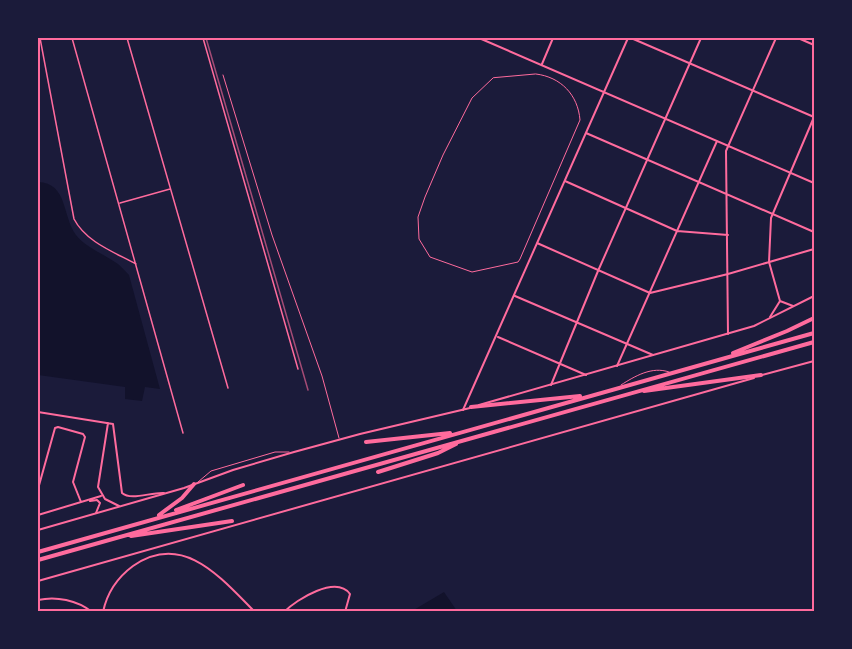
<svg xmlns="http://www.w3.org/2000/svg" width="852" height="649" viewBox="0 0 852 649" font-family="Ubuntu,sans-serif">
  <rect width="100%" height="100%" fill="#1b1b3a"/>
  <path fill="#12122b" d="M 38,182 C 68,183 62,216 76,235 C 85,247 102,253 115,262 C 120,265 124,270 129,275 L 160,389 L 145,387 L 142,401 L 125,399 L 125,387 L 38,375 Z
    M 444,592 L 457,611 L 412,611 Z"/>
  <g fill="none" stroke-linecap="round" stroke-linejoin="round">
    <path stroke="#ff6b9d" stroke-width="1" d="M 536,74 C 561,77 578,95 580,120 L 520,259 L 518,262 L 472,272 L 430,257 L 419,239 L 418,217 L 425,197 L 443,155 L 472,98 L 493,78 Z
      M 223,75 L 272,235 L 322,376 L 339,438
      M 621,385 C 635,376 652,366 669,372
      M 198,482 L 211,471 L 275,452 L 289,452"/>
    <path stroke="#ff6b9d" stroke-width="1.5" d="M 40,38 L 74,219 C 86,242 114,252 136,264
      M 72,38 L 183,433
      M 127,38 L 228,388
      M 203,38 L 298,369
      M 120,203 L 170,189"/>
    <path stroke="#ff6b9d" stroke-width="2" d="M 479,38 L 814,183
      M 631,38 L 814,117
      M 798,38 L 814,45
      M 542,64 L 553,38
      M 586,133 L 814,232
      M 565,181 L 677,231 L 728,235
      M 537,243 L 650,293 L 728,274 L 814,249
      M 515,296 L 653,355
      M 780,301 L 793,306
      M 770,317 L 780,301 L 769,262 L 771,218 L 814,117
      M 728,334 L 726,151 L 776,38
      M 498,337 L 586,375
      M 617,366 L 717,141
      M 551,385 L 598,271 L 701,38
      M 463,410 L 628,38
      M 38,412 L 113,424 L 122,493 C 131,501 151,492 164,493
      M 108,423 L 98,487 L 105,499 L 119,506
      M 38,489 L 55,428 L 58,427 L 83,434 L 85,437 L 73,482 L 81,502
      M 90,501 L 97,500 L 100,503 L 96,513
      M 38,515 L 101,496
      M 38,600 C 56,596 77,600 92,612
      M 103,612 C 107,593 118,577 133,566 C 183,531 221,578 255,612
      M 284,612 C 297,599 336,575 350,594 L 345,612"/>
    <path stroke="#ff6b9d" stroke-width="2" d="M 762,375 L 814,361
      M 479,405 L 754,326 L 814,296
      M 38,530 L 184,488 L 233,470 L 294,452 L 360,434 L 470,408
      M 38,581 L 754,378"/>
    <path stroke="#ff6b9d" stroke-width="4" d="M 733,353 L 787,331 L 814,318
      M 644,391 L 761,375
      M 471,407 L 580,396
      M 366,442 L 450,433
      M 378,472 L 438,453 L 456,444
      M 176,510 L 243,485
      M 159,515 L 182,498 L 194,484
      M 131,536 L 232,521
      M 38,552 L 814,333
      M 38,560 L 814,342"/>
    <path stroke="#a44b75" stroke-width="1.5" d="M 206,38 L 308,390"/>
  </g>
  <rect width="852" height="649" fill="none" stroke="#1b1b3a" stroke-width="78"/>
  <rect x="39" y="39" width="774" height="571" fill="none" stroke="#ff6b9d" stroke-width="2"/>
</svg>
